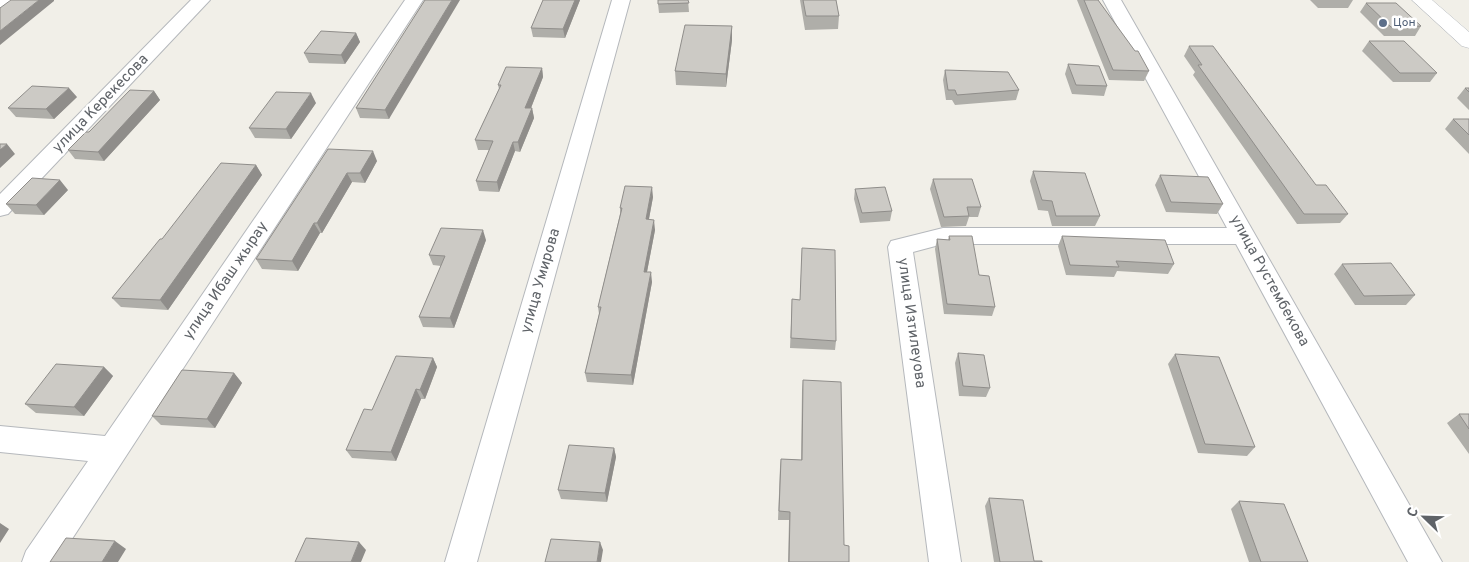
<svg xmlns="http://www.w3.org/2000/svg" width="1469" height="562" viewBox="0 0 1469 562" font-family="Overpass,sans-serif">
  <rect width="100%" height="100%" fill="#f1efe8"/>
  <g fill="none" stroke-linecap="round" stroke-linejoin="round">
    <g stroke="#b5b8bc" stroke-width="2">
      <path id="street" d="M 0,0 L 13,0 L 6,7 L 0,8 Z
        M 191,0 L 210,0 L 8,214 L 0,216 L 0,194 Z
        M 405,0 L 423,0 L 57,562 L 22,562 L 26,551 L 88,461 L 0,452 L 0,426 L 105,436 Z
        M 612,0 L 630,0 L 477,562 L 445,562 Z
        M 1103,0 L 1121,0 L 1442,562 L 1408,562 L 1236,244 L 943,244 L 913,252 L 961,562 L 929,562 L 888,247 L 891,241 L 943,228 L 1227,228 Z"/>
    </g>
    <g stroke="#b6babf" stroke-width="1">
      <path id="secondary" d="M 1412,0 L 1432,0 L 1469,32 L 1469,48 L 1462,46 Z"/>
    </g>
    <use href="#street" fill="#fff" fill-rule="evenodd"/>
    <use href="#secondary" fill="#fff" fill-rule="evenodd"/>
  </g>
  <path fill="#afaea9" d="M 425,0 L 389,119 L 360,118 L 356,108 Z
    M 543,0 L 580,0 L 565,38 L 533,37 L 531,28 Z
    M 688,0 L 689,12 L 659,13 L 658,4 Z
    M 800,0 L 836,0 L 839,16 L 838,29 L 805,30 Z
    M 1077,0 L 1098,0 L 1149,71 L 1144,81 L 1109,80 Z
    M 1310,0 L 1353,0 L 1348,8 L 1318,8 Z
    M 1366,3 L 1421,26 L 1415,36 L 1384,36 L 1360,12 Z
    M 732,26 L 732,40 L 726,87 L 676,85 L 675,71 Z
    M 356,33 L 360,42 L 345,64 L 309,63 L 304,53 Z
    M 1369,41 L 1437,73 L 1430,82 L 1393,82 L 1362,51 Z
    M 1189,46 L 1316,185 L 1348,214 L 1340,223 L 1297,224 L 1193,75 L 1195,72 L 1184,56 Z
    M 1068,64 L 1107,86 L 1104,96 L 1072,94 L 1065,74 Z
    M 542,68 L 543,77 L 531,108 L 532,108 L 534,118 L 520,152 L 515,151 L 499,192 L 479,191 L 476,181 L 489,150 L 478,150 L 475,140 L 499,89 L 498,85 Z
    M 945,70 L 1019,90 L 1016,100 L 955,105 L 952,100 L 946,100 L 943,80 Z
    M 1465,88 L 1469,88 L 1469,110 L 1457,98 Z
    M 154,91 L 160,100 L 104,161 L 75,159 L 68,150 L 89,132 Z
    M 77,97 L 54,119 L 16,117 L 8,108 Z
    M 316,103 L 291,139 L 255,138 L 249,128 Z
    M 1453,119 L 1469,119 L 1469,154 L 1445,129 Z
    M 328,149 L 377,161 L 365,183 L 352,182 L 322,233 L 320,233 L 298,271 L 262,269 L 256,259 Z
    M 256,165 L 262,175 L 168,310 L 121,307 L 112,298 L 162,239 Z
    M 1033,171 L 1100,216 L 1095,226 L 1052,226 L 1048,211 L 1038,210 L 1030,181 Z
    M 1160,175 L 1223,204 L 1217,214 L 1166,212 L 1155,185 Z
    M 933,179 L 981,207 L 978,217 L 969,217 L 966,226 L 941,227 L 930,189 Z
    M 855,189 L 892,211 L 890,221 L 860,223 L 854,199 Z
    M 68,190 L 44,215 L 15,214 L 6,204 Z
    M 653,197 L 649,219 L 655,230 L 647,272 L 652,282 L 633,385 L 587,382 L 585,373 L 599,314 L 598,307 L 620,214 L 620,208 Z
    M 949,236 L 979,275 L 995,307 L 992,316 L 944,314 L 935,249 L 937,239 L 948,240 Z
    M 1062,236 L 1174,264 L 1168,274 L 1117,271 L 1114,277 L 1066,275 L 1058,246 Z
    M 486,240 L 454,328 L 423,327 L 419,317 L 441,266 L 433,265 L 429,255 Z
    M 802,248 L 836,341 L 835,350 L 790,348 L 792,299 L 800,300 Z
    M 1342,264 L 1415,295 L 1406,305 L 1355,305 L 1334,274 Z
    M 958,353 L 990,388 L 986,397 L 959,396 L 955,363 Z
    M 1175,354 L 1255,447 L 1247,456 L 1198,453 L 1168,364 Z
    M 433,358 L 437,367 L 425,399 L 421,399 L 396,461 L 352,458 L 346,450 L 372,410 Z
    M 104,367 L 113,376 L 84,416 L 36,413 L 25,404 Z
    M 234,373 L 242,383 L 215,428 L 161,425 L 152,416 Z
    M 803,380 L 844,545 L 849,562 L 788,562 L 789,520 L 778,520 L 780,467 L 781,459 L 801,460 L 802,390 Z
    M 1459,414 L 1469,414 L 1469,454 L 1447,423 Z
    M 614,448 L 616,457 L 607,502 L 561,499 L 558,490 Z
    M 989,498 L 1034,561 L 1042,562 L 994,562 L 985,506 Z
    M 1239,501 L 1308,562 L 1249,562 L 1231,509 Z"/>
  <path fill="#8f8d8a" d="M 39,0 L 54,0 L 54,1 L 0,45 L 0,31 Z
    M 452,0 L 460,0 L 389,119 L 385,110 Z
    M 575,0 L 580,0 L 565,38 L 563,29 Z
    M 732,26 L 732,40 L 726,87 L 726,74 Z
    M 356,33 L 360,42 L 345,64 L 341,55 Z
    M 542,68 L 543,77 L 527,118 L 525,108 Z
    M 69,88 L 77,97 L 54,119 L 46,109 Z
    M 154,91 L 160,100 L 104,161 L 98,152 Z
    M 311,93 L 316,103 L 291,139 L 286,129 Z
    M 532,108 L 534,118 L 520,152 L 518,142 Z
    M 513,142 L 515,151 L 499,192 L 497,182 Z
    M 7,144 L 15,154 L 0,168 L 0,150 Z
    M 373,151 L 377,161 L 365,183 L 360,173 Z
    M 256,165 L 262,175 L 168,310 L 160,300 Z
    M 347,173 L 352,182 L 322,233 L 317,223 Z
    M 60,180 L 68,190 L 44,215 L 36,205 Z
    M 652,187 L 653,197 L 647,229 L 646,219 Z
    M 654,220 L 655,230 L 645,282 L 644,272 Z
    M 314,223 L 320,233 L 298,271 L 292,261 Z
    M 483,230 L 486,240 L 454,328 L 450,318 Z
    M 651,272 L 652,282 L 633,385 L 631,375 Z
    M 433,358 L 437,367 L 425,399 L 420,390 Z
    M 104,367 L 113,376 L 84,416 L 74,407 Z
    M 234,373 L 242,383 L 215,428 L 207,419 Z
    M 416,389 L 421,399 L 396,461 L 391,452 Z
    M 614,448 L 616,457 L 607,502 L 605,493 Z
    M 0,523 L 9,529 L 0,543 Z
    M 115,541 L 126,549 L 118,562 L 102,562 Z
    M 359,542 L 366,550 L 361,562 L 351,562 Z
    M 600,542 L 603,550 L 601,562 L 597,562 Z"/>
  <path fill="#cccac5" stroke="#8f8d8a" d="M 11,0 L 39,0 L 0,31 L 0,8 Z
    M 425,0 L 452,0 L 385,110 L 356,108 Z
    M 543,0 L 575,0 L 563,29 L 531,28 Z
    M 658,0 L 688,0 L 689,3 L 658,4 Z
    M 803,0 L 836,0 L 839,16 L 806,16 Z
    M 1084,0 L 1098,0 L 1135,51 L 1138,51 L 1149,71 L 1113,70 Z
    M 1366,3 L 1396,3 L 1421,26 L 1391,27 Z
    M 685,25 L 732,26 L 726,74 L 675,71 Z
    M 321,31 L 356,33 L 341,55 L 304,53 Z
    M 1369,41 L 1404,41 L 1437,73 L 1400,73 Z
    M 1189,46 L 1213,46 L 1316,185 L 1326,185 L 1348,214 L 1304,214 L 1198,65 L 1202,65 Z
    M 1068,64 L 1099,66 L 1107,86 L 1076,85 Z
    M 506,67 L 542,68 L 525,108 L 532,108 L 518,142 L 513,142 L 497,182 L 476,181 L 493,141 L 475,140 L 501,85 L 498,85 Z
    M 945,70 L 1008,72 L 1019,90 L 957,95 L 955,90 L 948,90 Z
    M 32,86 L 69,88 L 46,109 L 8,108 Z
    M 1465,88 L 1469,88 L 1469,92 Z
    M 130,90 L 154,91 L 98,152 L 68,150 L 86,132 L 89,132 Z
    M 276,92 L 311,93 L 286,129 L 249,128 Z
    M 1453,119 L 1469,119 L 1469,135 Z
    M 0,144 L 7,144 L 0,150 Z
    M 328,149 L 373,151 L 360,173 L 347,173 L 317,223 L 314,223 L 292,261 L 256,259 Z
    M 221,163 L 256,165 L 160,300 L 112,298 L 160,239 L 162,239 Z
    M 1033,171 L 1085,173 L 1100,216 L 1056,216 L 1052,201 L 1042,200 Z
    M 1160,175 L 1208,177 L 1223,204 L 1171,202 Z
    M 32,178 L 60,180 L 36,205 L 6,204 Z
    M 933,179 L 972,179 L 981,207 L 967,207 L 969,216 L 944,217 Z
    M 625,186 L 652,187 L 646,219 L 654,220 L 644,272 L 651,272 L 631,375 L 585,373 L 601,307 L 598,307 L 622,208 L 620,208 Z
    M 885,187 L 892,211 L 862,213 L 855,189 Z
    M 441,228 L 483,230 L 450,318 L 419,317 L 445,256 L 429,255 Z
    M 949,236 L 972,236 L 979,275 L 989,276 L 995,307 L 947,304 L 937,239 L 950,240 Z
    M 1062,236 L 1165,240 L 1174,264 L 1116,261 L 1119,267 L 1070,265 Z
    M 802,248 L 835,250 L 836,341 L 791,338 L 792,299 L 800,300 Z
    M 1391,263 L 1415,295 L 1364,296 L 1342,264 Z
    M 958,353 L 984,355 L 990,388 L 963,386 Z
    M 1175,354 L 1219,357 L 1255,447 L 1205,444 Z
    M 396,356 L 433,358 L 420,390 L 416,389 L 391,452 L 346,450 L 364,409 L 372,410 Z
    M 56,364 L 104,367 L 74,407 L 25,404 Z
    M 182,370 L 234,373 L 207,419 L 152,416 Z
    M 803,380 L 841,382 L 844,545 L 849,546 L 849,562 L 789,562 L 790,512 L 779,511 L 781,459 L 802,460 Z
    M 1459,414 L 1469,414 L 1469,429 Z
    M 569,445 L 614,448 L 605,493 L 558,490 Z
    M 989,498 L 1023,500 L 1034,561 L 1042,561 L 1042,562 L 1000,562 Z
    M 1239,501 L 1284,504 L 1308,562 L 1261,562 Z
    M 66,538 L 115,541 L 102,562 L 50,562 Z
    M 306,538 L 359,542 L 351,562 L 295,562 Z
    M 551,539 L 600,542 L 597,562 L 545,562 Z"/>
  <circle fill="#5c6f8a" stroke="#fff" stroke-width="2" cx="1383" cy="23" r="5"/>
  <g text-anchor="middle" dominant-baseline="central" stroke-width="5" stroke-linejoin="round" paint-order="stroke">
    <g font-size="12" fill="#4e5e75" stroke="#fff" text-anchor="start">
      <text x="1393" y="23">Цон</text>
    </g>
    <g font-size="15" fill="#5f6368" stroke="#fff">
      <text transform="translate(101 104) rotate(-46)">улица Керекесова</text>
      <text transform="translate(226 281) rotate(-56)">улица Ибаш жырау</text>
      <text transform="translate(541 281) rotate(-74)">улица Умирова</text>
      <text transform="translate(1269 281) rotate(61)">улица Рустембекова</text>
      <text transform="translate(911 323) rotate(82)">улица Изтилеуова</text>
    </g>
  </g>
  <g transform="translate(1424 517) rotate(293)" stroke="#ffffff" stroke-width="4" paint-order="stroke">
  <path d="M0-4L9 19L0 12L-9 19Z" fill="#5f6368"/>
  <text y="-8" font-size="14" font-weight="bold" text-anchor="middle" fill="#5f6368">С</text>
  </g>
</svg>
